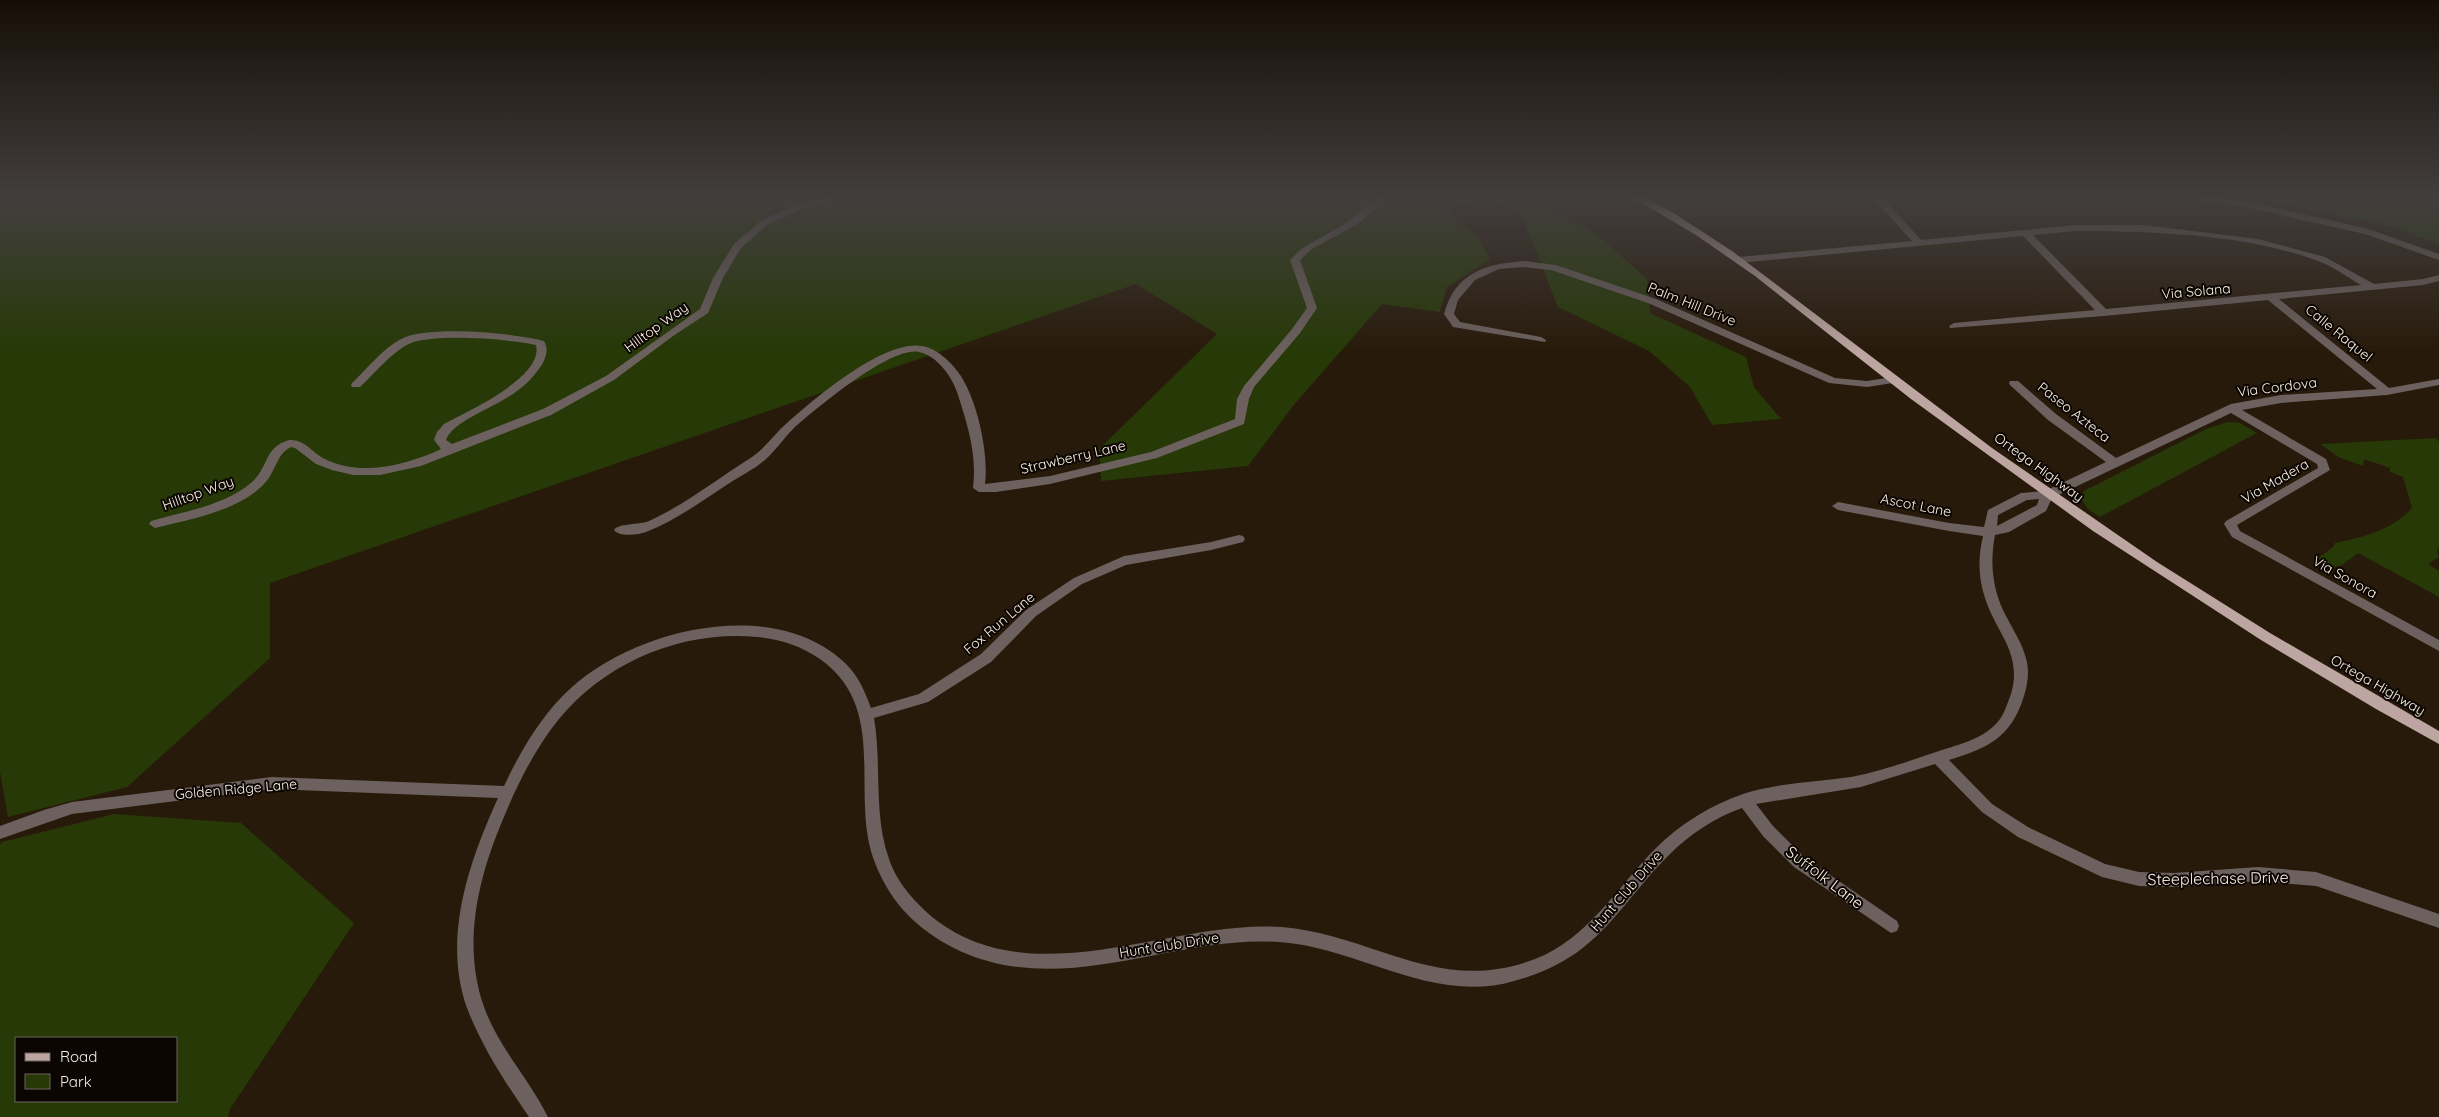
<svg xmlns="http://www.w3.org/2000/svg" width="2439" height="1117" viewBox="0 0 2439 1117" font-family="Quicksand,sans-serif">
  <rect width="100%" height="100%" fill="#281a0a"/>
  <path fill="#263906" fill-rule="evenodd" d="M 0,197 L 1480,197 L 1451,208 L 1454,218 L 1476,235 L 1490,259 L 1447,287 L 1440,312 L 1382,304 L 1293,406 L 1248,466 L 1101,481 L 1099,449 L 1217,334 L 1136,284 L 270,583 L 270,658 L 127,787 L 8,817 L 0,772 Z
    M 1493,197 L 1530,197 L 1599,236 L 1647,279 L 1650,313 L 1746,357 L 1754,387 L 1781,419 L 1712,425 L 1690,387 L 1649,351 L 1558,307 L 1522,215 Z
    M 2247,197 L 2439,197 L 2439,244 L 2386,225 Z
    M 2228,422 L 2240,423 L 2257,433 L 2100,517 L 2087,508 L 2080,497 L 2084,491 L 2206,429 Z
    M 2436,438 L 2439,442 L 2439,548 L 2437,550 L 2439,557 L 2428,564 L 2439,571 L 2439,597 L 2358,553 L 2342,565 L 2331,568 L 2318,558 L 2333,547 L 2335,543 C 2364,537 2392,530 2412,508 L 2403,477 L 2390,472 L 2390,468 L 2364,459 L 2363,466 L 2338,457 L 2320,444 Z
    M 114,814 L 241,823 L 354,923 L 230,1109 L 228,1117 L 0,1117 L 0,845 L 2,842 ZM 16,1038 L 176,1038 L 176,1101 L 16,1101 Z"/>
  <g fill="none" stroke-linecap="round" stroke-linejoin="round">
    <path fill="#6c615e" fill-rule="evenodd" d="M 829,197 L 845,197 L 807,207 L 768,224 L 741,248 L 723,278 L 708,313 L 673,336 L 614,380 L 551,415 L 421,466 L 380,475 L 353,475 L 332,470 L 316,464 L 295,448 L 291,447 C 275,455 277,472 262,486 C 235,512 190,519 155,528 L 149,524 L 151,521 C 185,511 224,506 252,482 C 269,467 264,447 289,440 C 304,439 311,451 323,458 C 358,477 402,466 437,451 L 441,449 L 434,440 L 437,432 L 444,424 C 467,411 544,378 536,345 C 511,339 431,333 409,344 C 393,351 373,375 360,387 L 352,387 L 351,385 L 352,383 C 367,369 383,348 401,339 C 428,325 514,333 544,341 C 549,349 546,358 541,366 C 532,379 522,389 508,397 C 492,408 452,422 446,440 L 452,444 L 543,409 L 606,376 L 700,309 L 713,278 L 734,244 L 762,220 L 801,203 Z
      M 1378,197 L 1388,197 L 1359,223 L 1312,249 L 1300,260 L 1317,308 L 1300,333 L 1254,387 L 1249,399 L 1244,424 L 1157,458 L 1050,484 L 996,492 L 979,492 L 973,488 C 977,455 968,426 958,395 C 953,378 938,356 919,352 C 890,346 816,409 794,428 C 784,438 776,450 766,459 C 755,469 740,476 728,484 C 702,501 675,521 646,532 C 638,535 619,537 614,530 C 618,523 640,525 649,521 C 684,505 716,480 749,459 C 764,450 773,435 787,423 C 814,399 884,339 922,346 C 936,348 950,361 958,372 C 977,397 989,453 985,484 L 1050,476 L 1151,452 L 1235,419 L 1237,399 L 1244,386 L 1292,329 L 1307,308 L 1290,260 L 1301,249 L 1346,223 Z
      M 1872,197 L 1882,197 L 1921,240 L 2075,225 L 2143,225 L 2258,239 L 2325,257 L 2374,284 L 2423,279 L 2439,275 L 2439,281 L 2423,285 L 2279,299 L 2389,388 L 2439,379 L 2439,385 L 2387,395 L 2281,403 L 2242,410 L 2326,459 L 2330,470 L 2237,525 L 2240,531 L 2439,640 L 2439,651 L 2232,537 L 2224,524 L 2226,521 L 2318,468 L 2317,464 L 2231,413 L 2052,498 L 2046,511 L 2009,532 L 1995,535 C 1990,561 1992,586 2003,610 C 2010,625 2020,639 2025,655 C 2030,669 2028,683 2024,696 C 2011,738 1988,748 1949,760 L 1992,804 L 2028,827 L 2105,864 L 2139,872 L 2174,873 L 2258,867 L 2316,872 L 2439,914 L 2439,928 L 2316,886 L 2258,881 L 2174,887 L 2139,886 L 2102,877 L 2018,837 L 1982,812 L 1935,764 L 1861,787 L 1756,804 L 1773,826 L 1804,857 L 1897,921 L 1899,926 L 1897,931 L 1891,933 L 1794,867 L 1763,836 L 1742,808 C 1714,818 1690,834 1669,855 C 1637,886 1613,927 1576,953 C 1557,966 1537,975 1514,981 C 1433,1005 1358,947 1279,942 C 1188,936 1101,980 1010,966 C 972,960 934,942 907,914 C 888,894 873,866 868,838 C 857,774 882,703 820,659 C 801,646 780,639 757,637 C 683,630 607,661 559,719 C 533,751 514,791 499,829 C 480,876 467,930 477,981 C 487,1037 524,1069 548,1117 L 529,1117 C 505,1082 482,1047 467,1008 C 442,938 469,862 498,798 L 272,789 L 72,814 L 0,839 L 0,826 L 44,810 L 72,802 L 272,777 L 504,786 C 521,750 542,714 572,687 C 638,628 777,595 847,665 C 859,677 865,692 871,708 L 919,694 L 981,654 L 1026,610 L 1074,578 L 1124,556 L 1211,542 L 1239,535 L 1243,536 L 1245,539 L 1243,542 L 1211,550 L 1126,565 L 1082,584 L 1036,616 L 991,662 L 928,702 L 874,718 C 882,764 873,814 889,859 C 897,883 916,904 936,920 C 1036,996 1171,919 1282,927 C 1375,935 1438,996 1535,959 C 1588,939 1618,886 1656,848 C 1680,824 1711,805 1743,794 C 1777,783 1815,782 1851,777 C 1883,771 1912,760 1942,750 C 1964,743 1989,737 2002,716 C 2006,709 2008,701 2011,694 C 2023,653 1996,633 1985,598 C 1978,577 1978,557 1983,536 L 1949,531 L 1838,510 L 1832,506 L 1838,502 L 1949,523 L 1984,527 L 1988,510 L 2021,493 L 2045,491 L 2106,462 L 2048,420 L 2010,385 L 2009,383 L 2010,381 L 2018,381 L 2056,414 L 2116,458 L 2231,404 L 2281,395 L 2377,389 L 2268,300 L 2104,316 L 1950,328 L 1949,326 L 1954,323 L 2095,310 L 2023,236 L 1738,263 L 1733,260 L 1738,257 L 1912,241 ZM 2075,231 C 2151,231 2246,234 2318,261 C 2333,266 2347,277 2361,285 L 2106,309 L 2033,235 ZM 2039,499 L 2037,505 L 1997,526 L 1998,515 L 2027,500 Z
      M 1523,261 L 1556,265 L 1656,299 L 1835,378 L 1867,381 L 1893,377 L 1898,380 L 1893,383 L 1867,387 L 1829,383 L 1648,303 L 1551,270 L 1523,267 L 1499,269 L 1475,280 L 1458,300 L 1454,314 L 1460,322 L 1541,337 L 1546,340 L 1545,342 L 1453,327 L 1444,314 C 1455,273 1485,264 1523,261 Z"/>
    <path fill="#6c615e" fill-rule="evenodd" d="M 2193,197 L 2213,197 L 2250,202 L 2368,229 L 2439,254 L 2439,260 L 2365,234 L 2250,208 L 2198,200 Z"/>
    <path fill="#bda5a1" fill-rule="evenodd" d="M 1632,197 L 1643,197 L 1672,212 L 1732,251 L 1992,448 L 2157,562 L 2270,633 L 2439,731 L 2439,744 L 2376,709 L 2261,640 L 2093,531 L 1911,399 L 1755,276 L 1696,235 Z"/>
  </g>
  <linearGradient id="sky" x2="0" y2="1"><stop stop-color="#160e06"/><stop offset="0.56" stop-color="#423e3e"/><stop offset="1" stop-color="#423e3e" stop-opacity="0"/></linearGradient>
  <rect width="2439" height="353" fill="url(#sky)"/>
  <g text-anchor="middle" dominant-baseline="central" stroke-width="4" stroke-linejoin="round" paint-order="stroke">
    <g font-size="14" fill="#f9efe5" stroke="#0c0602">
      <text transform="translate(2196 291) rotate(-5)">Via Solana</text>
      <text transform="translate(1692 304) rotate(22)">Palm Hill Drive</text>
      <text transform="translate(656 327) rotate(-36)">Hilltop Way</text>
      <text transform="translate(2339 333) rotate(39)">Calle Raquel</text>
      <text transform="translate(2277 387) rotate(-7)">Via Cordova</text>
      <text transform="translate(2074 412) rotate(38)">Paseo Azteca</text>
      <text transform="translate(1073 457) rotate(-13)">Strawberry Lane</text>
      <text transform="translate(2039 467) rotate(36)">Ortega Highway</text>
      <text transform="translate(2275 481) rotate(-30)">Via Madera</text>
      <text transform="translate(198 493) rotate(-20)">Hilltop Way</text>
      <text transform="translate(1916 505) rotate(11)">Ascot Lane</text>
      <text transform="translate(2345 577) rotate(29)">Via Sonora</text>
      <text transform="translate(999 623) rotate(-40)">Fox Run Lane</text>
      <text transform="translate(2378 685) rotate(30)">Ortega Highway</text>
      <text transform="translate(236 789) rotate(-5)">Golden Ridge Lane</text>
      <text transform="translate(1626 891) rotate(-49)">Hunt Club Drive</text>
      <text transform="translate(1169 945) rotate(-9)">Hunt Club Drive</text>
    </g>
    <g font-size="16" fill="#f9efe5" stroke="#0c0602">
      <text transform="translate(1825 877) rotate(37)">Suffolk Lane</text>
      <text transform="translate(2218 878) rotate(-1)">Steeplechase Drive</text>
    </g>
  </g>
  <rect x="15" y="1037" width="162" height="65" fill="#0c0602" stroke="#6b635d"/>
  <rect x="25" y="1053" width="25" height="8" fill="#bda5a1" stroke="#6b635d"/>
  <text x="60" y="1062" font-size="15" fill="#f9efe5">Road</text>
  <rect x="25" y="1074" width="25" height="15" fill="#263906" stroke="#6b635d"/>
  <text x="60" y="1087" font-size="15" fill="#f9efe5">Park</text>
</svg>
